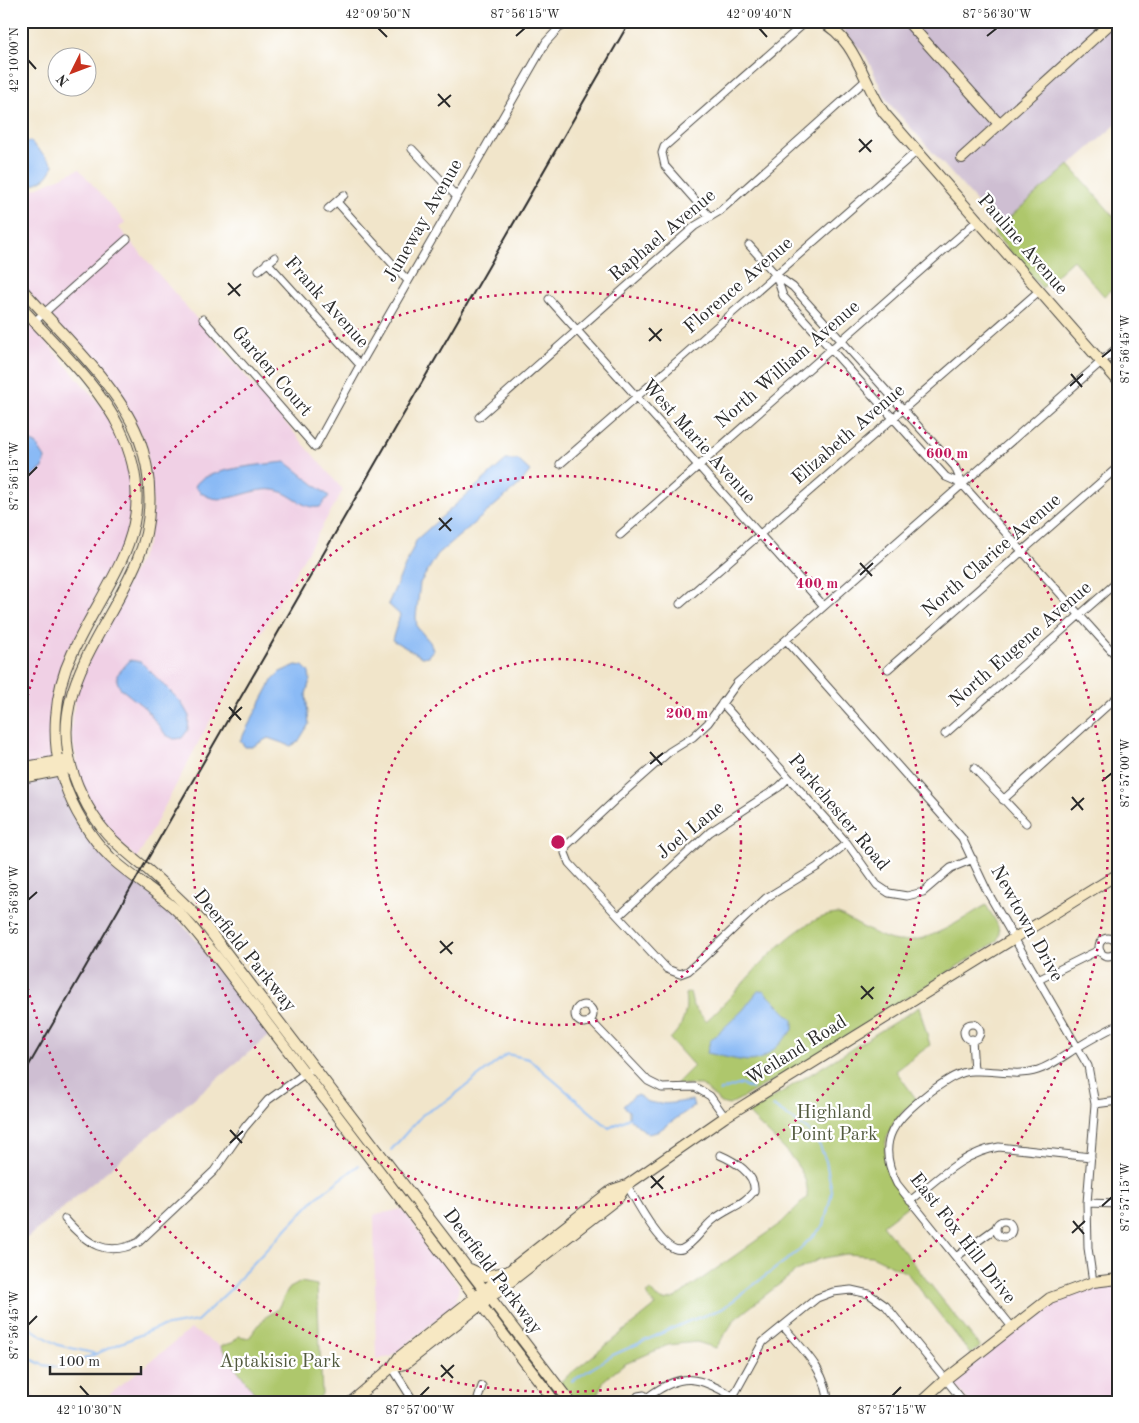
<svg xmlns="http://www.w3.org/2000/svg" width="1139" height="1423" viewBox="0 0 1139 1423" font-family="'Old Standard TT',serif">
  <rect width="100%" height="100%" fill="#fff"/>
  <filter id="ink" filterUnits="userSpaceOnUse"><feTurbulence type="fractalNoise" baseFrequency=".02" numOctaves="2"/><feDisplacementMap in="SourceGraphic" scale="10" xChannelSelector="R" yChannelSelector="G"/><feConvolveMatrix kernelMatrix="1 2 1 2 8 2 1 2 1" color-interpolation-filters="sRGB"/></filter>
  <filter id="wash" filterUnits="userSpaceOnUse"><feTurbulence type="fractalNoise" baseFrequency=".0096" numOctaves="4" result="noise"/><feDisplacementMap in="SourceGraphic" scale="20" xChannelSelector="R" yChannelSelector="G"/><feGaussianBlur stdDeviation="1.12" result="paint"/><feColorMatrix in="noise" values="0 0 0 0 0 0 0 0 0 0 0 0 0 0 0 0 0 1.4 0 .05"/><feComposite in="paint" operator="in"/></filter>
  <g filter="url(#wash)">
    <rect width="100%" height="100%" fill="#f1e5ca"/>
    <path fill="#f0d0e5" d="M 79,169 L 125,222 L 119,228 L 343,490 L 205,730 L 137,859 L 107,829 L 81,784 L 71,731 L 77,684 L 148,543 L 153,507 L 146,444 L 120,396 L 21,284 L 21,195 Z
      M 21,313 L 104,409 L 122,444 L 129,471 L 131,509 L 125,542 L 103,588 L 81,628 L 52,735 L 50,749 L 57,777 L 21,782 Z
      M 402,1209 L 459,1286 L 456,1303 L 391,1357 L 376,1359 L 374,1215 Z
      M 1106,1286 L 1118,1286 L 1118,1402 L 969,1402 L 956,1386 L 955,1383 L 958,1377 L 1045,1308 L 1084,1290 Z
      M 191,1329 L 220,1346 L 261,1402 L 100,1402 Z"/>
    <path fill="#cebed2" d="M 835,21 L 1118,21 L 1118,123 L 999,227 L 887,101 L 866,56 Z
      M 57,777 L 94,843 L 162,902 L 216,962 L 271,1034 L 21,1243 L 21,782 Z
      M 21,1382 L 38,1402 L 21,1402 Z"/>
    <path fill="#aec76c" stroke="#6c794c" d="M 1069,165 L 1118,221 L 1118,284 L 1104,296 L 1073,260 L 1042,288 L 993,232 Z
      M 986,905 C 992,916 1005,930 996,942 L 794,1069 L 729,1105 L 721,1103 L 702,1085 L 676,1084 L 694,1066 L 670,1039 C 683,1026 688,1012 685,994 L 690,992 L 693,1006 L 706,1021 C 740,992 792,916 838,914 C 852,921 883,940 897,941 C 930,943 959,921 986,905 Z
      M 919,1007 L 930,1045 L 896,1071 L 917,1100 C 874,1131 877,1167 909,1205 L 883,1225 L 980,1347 L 971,1354 L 907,1273 L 872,1256 L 846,1254 L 819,1259 L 795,1272 L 735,1319 L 716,1348 L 697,1342 L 668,1345 L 625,1364 L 604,1380 L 595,1402 L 575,1402 L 560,1382 L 655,1306 L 646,1294 L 651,1291 L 656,1297 L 664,1301 L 675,1298 L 781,1223 L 807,1197 C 812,1166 765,1133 748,1113 Z
      M 301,1282 L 317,1285 L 322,1394 L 316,1402 L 261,1402 L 220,1346 L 232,1343 L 239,1336 L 249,1338 L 264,1318 L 277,1310 L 288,1289 Z"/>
    <path fill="#8abaf5" stroke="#5a7290" d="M 30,141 L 53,164 C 51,181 35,183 21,189 L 21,144 Z
      M 26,440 L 36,444 L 45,458 L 43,468 L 21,483 L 21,446 Z
      M 506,460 L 518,460 L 530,471 L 520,484 L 438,554 L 420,583 L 416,617 L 417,627 L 430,642 L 433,650 L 428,656 L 422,657 L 392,640 L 400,615 L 388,604 L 417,539 Z
      M 286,462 L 329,496 L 320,507 C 302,510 291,492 274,490 C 246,486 219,514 195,487 C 199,469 269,464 286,462 Z
      M 130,660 L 141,662 L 181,702 L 189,716 L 188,730 L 182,738 L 174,739 L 166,735 L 145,708 L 120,688 L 117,681 L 117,675 Z
      M 296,665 L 303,666 L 309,672 L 310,680 L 306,694 L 309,724 L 298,742 L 291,746 L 268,738 L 252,747 L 245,747 L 240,741 L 273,679 L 280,672 Z
      M 763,990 L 793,1020 L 793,1030 C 756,1069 758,1064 707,1053 L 710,1041 L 743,1010 L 758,991 Z
      M 635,1095 C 641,1095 643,1100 649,1102 C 663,1106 678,1102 692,1100 L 694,1106 L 657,1132 L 648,1134 L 629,1118 L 629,1111 L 623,1106 Z"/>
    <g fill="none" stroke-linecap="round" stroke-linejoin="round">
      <path stroke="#8abaf5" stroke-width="2" d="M 720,1091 L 741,1084 L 752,1089
        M 391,1150 L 422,1115 L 448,1100 L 507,1054 L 529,1059 L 609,1128 L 629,1118
        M 21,1323 L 58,1345 L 97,1354
        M 21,1354 L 43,1365 L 63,1368 L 156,1328 L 197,1321 L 235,1285 L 244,1273 L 315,1199 L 359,1165
        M 572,1381 L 613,1355 L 689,1321 L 722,1309 L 797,1252 L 824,1225 L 832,1192 L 826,1161 L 820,1146 L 808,1130 L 773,1106"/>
    </g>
  </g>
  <g filter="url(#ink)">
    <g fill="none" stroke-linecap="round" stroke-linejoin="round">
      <g stroke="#494743" stroke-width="9">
        <path id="street" d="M 412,149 L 457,197
          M 337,202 L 408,281
          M 328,209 L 344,195
          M 710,217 L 665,166 L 662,153 L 664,147 L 807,21
          M 749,245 L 776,275 L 793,287 L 955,467 L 962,484 L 1118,658
          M 267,262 L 360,365
          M 259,270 L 275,257
          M 776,275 L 783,296 L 946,477 L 962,484
          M 549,299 L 824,606
          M 203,319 L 315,447 L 360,365 L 546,42 L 559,28 L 572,21
          M 34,322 L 127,239
          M 479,417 L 695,226 L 720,211 L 866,80
          M 560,464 L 917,151
          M 620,535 L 977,221
          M 680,604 L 1039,291
          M 786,640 L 962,838 L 988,893 L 1088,1066 L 1095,1104 L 1087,1203 L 1088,1248 L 1093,1282
          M 888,669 L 1118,467
          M 722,703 L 847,843 L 877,885 L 889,893 L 907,896 L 923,892 L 951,868 L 973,859
          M 945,734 L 1118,581
          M 974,768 L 1026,823
          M 1003,800 L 1118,696
          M 847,843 L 817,867 L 766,898 L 703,958 L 688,971 L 680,974 L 667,969 L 569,863 L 565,853 L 566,846 L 615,800 L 669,752 L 693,737 L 708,723 L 737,683 L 1118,347
          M 619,916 L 710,832 L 779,787 L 788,778
          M1099 947a9 9 0 1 1 18 0a9 9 0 1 1-18 0Z
          M 1038,980 L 1099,950
          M575 1014a9 9 0 1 1 18 0a9 9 0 1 1-18 0Z
          M 590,1020 L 648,1081 L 662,1088 L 695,1087 L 710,1096 L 725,1117
          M964 1032a8 8 0 1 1 16 0a8 8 0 1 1-16 0Z
          M 972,1039 L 974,1071
          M 1095,1104 L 1118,1101
          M 627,1185 C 635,1199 664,1256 682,1249 C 694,1244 703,1228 713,1220 C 726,1209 744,1205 754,1191 C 756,1174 734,1161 720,1155
          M 910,1201 C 938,1179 964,1152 999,1147 L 1091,1157
          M 1087,1203 L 1118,1204
          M 65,1219 C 87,1244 106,1258 139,1242 L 214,1171 L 245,1127 L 268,1100 L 314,1067
          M996 1229a8 8 0 1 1 16 0a8 8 0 1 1-16 0Z
          M 956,1257 L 996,1228
          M 783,1326 C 801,1348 827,1371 828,1402
          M 1012,1327 L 897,1184 C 874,1139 896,1119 930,1092 C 943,1083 958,1071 974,1071 C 996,1070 1016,1077 1038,1070 C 1053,1065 1065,1055 1078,1047 C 1091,1039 1104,1032 1118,1025
          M 392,1367 L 414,1402
          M 648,1397 C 683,1371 697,1377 733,1396
          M 477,1402 L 482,1386
          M 635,1402 L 638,1396 L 644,1395 L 650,1402
          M 730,1402 L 763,1342 L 817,1298 L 833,1292 L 851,1290 L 869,1294 L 886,1306 L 964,1402"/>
      </g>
      <g stroke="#494743" stroke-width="12">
        <path id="secondary" d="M 820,21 C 856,38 863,83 884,113 L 1118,381
          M 907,21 L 999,124
          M 962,158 L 1113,21
          M 21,288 C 58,330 117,384 138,436 C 153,474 154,523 137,561 C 103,641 36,701 82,795 C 100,833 118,845 148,870 C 168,888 188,906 205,925 L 570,1402
          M 21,307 C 54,344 99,385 120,429 C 165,525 109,574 72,654 C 54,692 50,742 64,782 C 73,809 90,837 110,857 C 129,875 153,889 173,907 C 189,921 202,940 216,956 L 555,1402
          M 21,768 L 64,760
          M 21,778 L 66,769
          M 470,1269 L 485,1276 L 506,1272
          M 392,1367 L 405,1364 L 618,1198 L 627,1185 L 725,1117 L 1118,874
          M 351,1402 L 392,1367 L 399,1357 L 612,1190 L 627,1185
          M 921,1402 L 946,1379 L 1050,1298 L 1093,1282 L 1118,1279"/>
      </g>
      <use href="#street" stroke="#fff" stroke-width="7"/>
      <use href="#secondary" stroke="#f7e8c3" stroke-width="10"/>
      <path stroke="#2b2b2b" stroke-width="2" d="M 21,1079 L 630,21"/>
    </g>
  </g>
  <path fill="none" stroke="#2b2b2b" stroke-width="2" d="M 378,28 L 387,37M 759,28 L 767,37M 516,36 L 525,28M 987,36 L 997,28M 28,60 L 36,69M 438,94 L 450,107M 438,106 L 451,95M 859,139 L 871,152M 859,152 L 872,140M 228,283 L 240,296M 228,295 L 241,284M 649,328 L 661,341M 649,341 L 662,329M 1102,357 L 1112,349M 1071,374 L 1082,387M 1070,386 L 1083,374M 28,476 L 37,467M 439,518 L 451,531M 439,530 L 452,518M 860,563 L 872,576M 860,575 L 873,563M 229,707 L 241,720M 229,719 L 242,707M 650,752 L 662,765M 650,764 L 663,753M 1102,781 L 1112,773M 1072,797 L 1083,810M 1071,810 L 1084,798M 28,900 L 37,892M 440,941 L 452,954M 440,953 L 453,942M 861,986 L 873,999M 861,999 L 874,987M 230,1130 L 242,1143M 230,1143 L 243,1131M 651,1176 L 663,1189M 651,1188 L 664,1176M 1102,1206 L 1112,1197M 1073,1221 L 1084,1234M 1072,1233 L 1085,1221M 28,1325 L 37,1316M 441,1365 L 453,1378M 441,1377 L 454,1365M 80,1386 L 89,1396M 420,1396 L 429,1387M 892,1396 L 901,1387"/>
  <g fill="none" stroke="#c2185b" stroke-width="2.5" stroke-dasharray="2.5 5">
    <circle cx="558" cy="842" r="183"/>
    <circle cx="558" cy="842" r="366"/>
    <path d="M22 718A550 550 0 1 1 22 966"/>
  </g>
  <g text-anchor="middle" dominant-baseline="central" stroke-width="4.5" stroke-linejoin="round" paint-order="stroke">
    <g font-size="19" fill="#2b2b2b" stroke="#fff">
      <text transform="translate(424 221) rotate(-60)">Juneway Avenue</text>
      <text transform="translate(663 236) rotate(-40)">Raphael Avenue</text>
      <text transform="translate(1022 245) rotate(49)">Pauline Avenue</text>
      <text transform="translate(739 286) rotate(-41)">Florence Avenue</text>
      <text transform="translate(326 303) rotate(48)">Frank Avenue</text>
      <text transform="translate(788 365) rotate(-41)">North William Avenue</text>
      <text transform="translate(271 372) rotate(49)">Garden Court</text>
      <text transform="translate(849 435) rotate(-41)">Elizabeth Avenue</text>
      <text transform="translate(698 442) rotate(48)">West Marie Avenue</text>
      <text transform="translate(992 556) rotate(-41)">North Clarice Avenue</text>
      <text transform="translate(1021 645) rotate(-41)">North Eugene Avenue</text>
      <text transform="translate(838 813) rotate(50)">Parkchester Road</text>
      <text transform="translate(691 831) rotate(-39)">Joel Lane</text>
      <text transform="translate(1026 924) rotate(61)">Newtown Drive</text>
      <text transform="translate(244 951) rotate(51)">Deerfield Parkway</text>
      <text transform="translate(797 1051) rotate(-32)">Weiland Road</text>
      <text transform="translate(962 1239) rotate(52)">East Fox Hill Drive</text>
      <text transform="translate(492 1272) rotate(53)">Deerfield Parkway</text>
    </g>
    <g font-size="19" fill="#525a3e" stroke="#fff">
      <text x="834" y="1113">Highland<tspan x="834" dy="22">Point Park</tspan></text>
      <text x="280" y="1362">Aptakisic Park</text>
    </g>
  </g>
  <circle cx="558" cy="842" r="8" fill="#c2185b" stroke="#fff" stroke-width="2.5"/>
  <g font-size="15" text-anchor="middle" font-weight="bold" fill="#c2185b" stroke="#fff" stroke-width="4.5" stroke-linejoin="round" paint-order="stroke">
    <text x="947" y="458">600 m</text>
    <text x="817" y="588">400 m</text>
    <text x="687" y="718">200 m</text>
  </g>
  <rect width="1139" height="1423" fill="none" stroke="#fff" stroke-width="55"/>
  <g transform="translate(72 72) rotate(228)"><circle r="24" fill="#ffffff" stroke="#aaaaaa"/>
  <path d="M0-4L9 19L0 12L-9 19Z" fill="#c8321e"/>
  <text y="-8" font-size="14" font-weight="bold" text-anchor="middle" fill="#2b2b2b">N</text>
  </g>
  <path d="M50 1366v8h91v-8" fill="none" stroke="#2b2b2b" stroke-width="2.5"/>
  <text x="58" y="1366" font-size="15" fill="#2b2b2b" stroke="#ffffff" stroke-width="4" paint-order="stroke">100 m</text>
  <rect x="28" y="28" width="1084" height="1368" fill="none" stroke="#2b2b2b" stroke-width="2"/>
  <g font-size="12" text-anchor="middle" fill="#2b2b2b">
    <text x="378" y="18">42°09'50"N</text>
    <text x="525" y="18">87°56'15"W</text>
    <text x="759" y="18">42°09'40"N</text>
    <text x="997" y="18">87°56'30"W</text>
    <text transform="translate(14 60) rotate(-90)" y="4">42°10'00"N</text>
    <text transform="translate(1125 349) rotate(-90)" y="4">87°56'45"W</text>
    <text transform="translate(14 476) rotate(-90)" y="4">87°56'15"W</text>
    <text transform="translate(1125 773) rotate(-90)" y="4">87°57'00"W</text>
    <text transform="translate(14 900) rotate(-90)" y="4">87°56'30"W</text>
    <text transform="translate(1125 1197) rotate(-90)" y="4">87°57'15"W</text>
    <text transform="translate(14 1325) rotate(-90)" y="4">87°56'45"W</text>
    <text x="89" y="1414">42°10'30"N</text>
    <text x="420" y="1414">87°57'00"W</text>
    <text x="892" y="1414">87°57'15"W</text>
  </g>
</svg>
